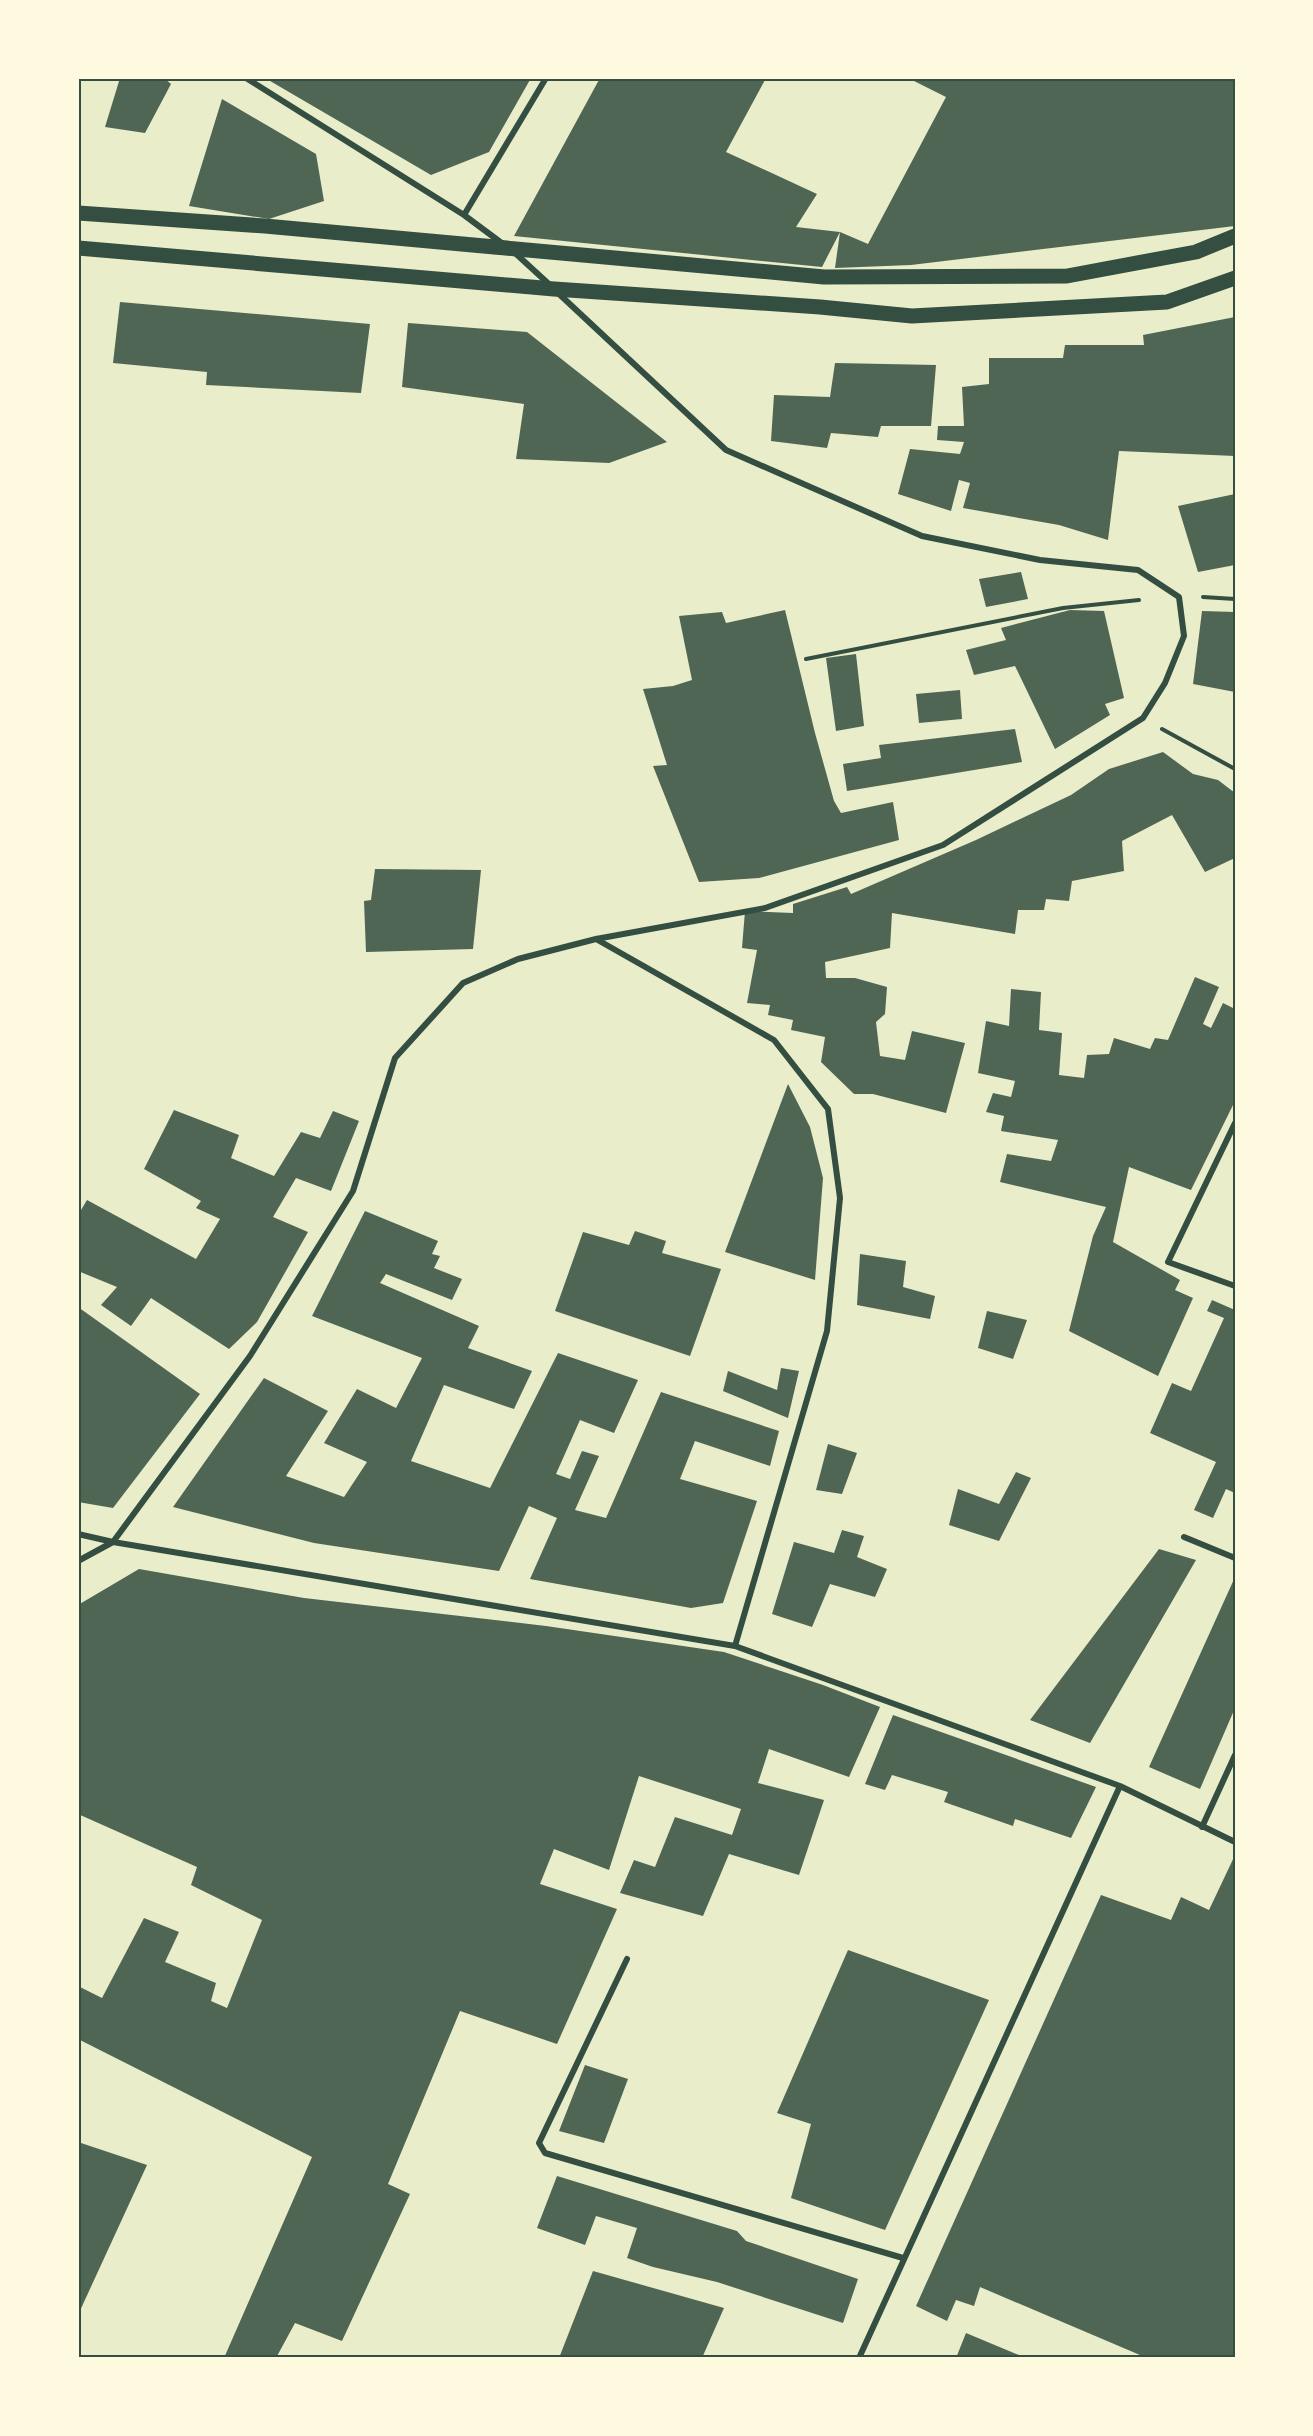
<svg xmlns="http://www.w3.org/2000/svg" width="1313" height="2436" viewBox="0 0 1313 2436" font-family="'Titillium Web',sans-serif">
  <rect width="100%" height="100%" fill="#e9edc9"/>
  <path fill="#4f6655" d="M 120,78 L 164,78 L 171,84 L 145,133 L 105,127 Z
    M 265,78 L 531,78 L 489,152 L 431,175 Z
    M 600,78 L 766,78 L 726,152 L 817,194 L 796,227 L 840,232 L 822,267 L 514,236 Z
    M 908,78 L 1235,78 L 1235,226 L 911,265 L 835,268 L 840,232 L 868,244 L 946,97 Z
    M 222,99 L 316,154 L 324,201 L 269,219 L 189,206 Z
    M 120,302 L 370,324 L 361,393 L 206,385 L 207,372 L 113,363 Z
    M 1235,317 L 1235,456 L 1119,451 L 1108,540 L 1059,525 L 963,508 L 970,483 L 959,480 L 951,511 L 898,494 L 910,449 L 960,454 L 964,442 L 937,440 L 938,426 L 964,426 L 962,387 L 989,384 L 989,358 L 1063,358 L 1065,345 L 1144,345 L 1143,335 Z
    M 408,323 L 527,332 L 667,442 L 609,463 L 516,459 L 524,404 L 402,387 Z
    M 835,363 L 936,365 L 931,426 L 881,426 L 878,437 L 831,433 L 827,448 L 771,441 L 774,395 L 830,397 Z
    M 1235,494 L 1235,565 L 1198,572 L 1178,506 Z
    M 1021,572 L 1028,599 L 986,607 L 979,579 Z
    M 785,610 L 815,733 L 834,801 L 841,813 L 893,802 L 899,840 L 759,878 L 699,882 L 653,766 L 667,765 L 643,689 L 673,686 L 692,680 L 679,616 L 722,612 L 726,623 Z
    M 1070,610 L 1104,611 L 1124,698 L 1105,704 L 1110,715 L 1055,749 L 1015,666 L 974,675 L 966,650 L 1006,640 L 1001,628 Z
    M 1202,611 L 1235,612 L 1235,692 L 1193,684 Z
    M 856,654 L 864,726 L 836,731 L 826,658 Z
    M 960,690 L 962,719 L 919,723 L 916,694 Z
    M 1015,729 L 1022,762 L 847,791 L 843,764 L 881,758 L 879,745 Z
    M 1163,752 L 1193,774 L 1218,780 L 1235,793 L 1235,858 L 1205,872 L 1172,815 L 1122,841 L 1124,871 L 1072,881 L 1069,901 L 1046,899 L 1044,910 L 1018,910 L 1015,934 L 892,913 L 890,948 L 825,962 L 826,978 L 855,978 L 887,987 L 885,1014 L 876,1022 L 880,1056 L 905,1060 L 912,1031 L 965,1043 L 946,1113 L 873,1094 L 854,1094 L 821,1062 L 825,1037 L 791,1030 L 793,1020 L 768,1015 L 770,1005 L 747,1003 L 757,950 L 742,948 L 745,911 L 793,913 L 793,904 L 847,887 L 851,894 L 976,840 L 1071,795 L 1109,769 Z
    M 375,869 L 481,870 L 473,949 L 366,952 L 364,901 L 371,900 Z
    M 1195,977 L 1219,987 L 1203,1024 L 1211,1028 L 1223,1003 L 1235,1009 L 1235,1101 L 1191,1190 L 1129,1167 L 1113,1242 L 1180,1280 L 1175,1290 L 1193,1298 L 1158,1376 L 1069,1331 L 1093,1236 L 1106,1207 L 1000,1182 L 1007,1154 L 1051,1161 L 1058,1140 L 1001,1131 L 1004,1116 L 986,1112 L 993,1093 L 1011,1097 L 1015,1081 L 978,1073 L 986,1021 L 1009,1026 L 1011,989 L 1041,992 L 1039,1030 L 1062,1033 L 1059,1075 L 1084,1078 L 1087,1055 L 1109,1054 L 1114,1038 L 1150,1049 L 1155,1038 L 1168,1040 Z
    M 788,1084 L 810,1127 L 823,1178 L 815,1280 L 725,1252 Z
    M 174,1110 L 239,1135 L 231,1158 L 274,1176 L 301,1132 L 320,1138 L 333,1111 L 359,1121 L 331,1191 L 296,1178 L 273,1217 L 308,1232 L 257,1322 L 229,1349 L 151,1298 L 131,1326 L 101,1305 L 117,1287 L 78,1271 L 78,1215 L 87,1200 L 196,1259 L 220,1219 L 196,1208 L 201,1201 L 144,1169 Z
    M 365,1211 L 438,1241 L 432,1254 L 440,1256 L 434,1268 L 462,1279 L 452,1300 L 386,1274 L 380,1283 L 479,1326 L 468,1348 L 532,1371 L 514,1409 L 444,1385 L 411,1461 L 490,1488 L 558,1353 L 638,1380 L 614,1433 L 580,1420 L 556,1474 L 570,1479 L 582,1451 L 599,1456 L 575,1510 L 606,1518 L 661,1392 L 779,1431 L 770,1466 L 695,1441 L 680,1479 L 757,1501 L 723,1603 L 691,1608 L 530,1579 L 557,1518 L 529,1506 L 499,1571 L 314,1543 L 173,1507 L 264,1378 L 328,1411 L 286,1476 L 344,1497 L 367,1462 L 324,1443 L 357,1389 L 396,1408 L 422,1358 L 312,1316 Z
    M 635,1231 L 666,1241 L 662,1253 L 721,1269 L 690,1356 L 555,1311 L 583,1232 L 629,1245 Z
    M 860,1254 L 906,1261 L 903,1287 L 935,1296 L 930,1319 L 857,1305 Z
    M 1212,1300 L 1235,1310 L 1235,1493 L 1226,1489 L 1213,1518 L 1194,1510 L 1216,1462 L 1150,1433 L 1172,1383 L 1191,1391 L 1224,1318 L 1207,1311 Z
    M 78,1307 L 200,1394 L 113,1508 L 78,1502 Z
    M 987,1311 L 1027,1320 L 1013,1359 L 978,1348 Z
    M 781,1368 L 799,1371 L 788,1418 L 723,1391 L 728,1371 L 777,1390 Z
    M 828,1444 L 857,1453 L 842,1494 L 816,1490 Z
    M 1016,1472 L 1031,1478 L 999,1541 L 949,1525 L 958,1489 L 999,1504 Z
    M 842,1530 L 864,1536 L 857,1557 L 887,1569 L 875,1597 L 830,1584 L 812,1627 L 772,1614 L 794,1542 L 834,1553 Z
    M 1159,1549 L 1196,1560 L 1090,1743 L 1030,1720 Z
    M 139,1569 L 304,1598 L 546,1626 L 724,1652 L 823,1685 L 880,1707 L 849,1777 L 769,1749 L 758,1783 L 824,1800 L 799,1875 L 729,1854 L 703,1916 L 620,1893 L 634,1860 L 655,1867 L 675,1817 L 732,1835 L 741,1809 L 639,1776 L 609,1870 L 554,1849 L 540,1884 L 617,1909 L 557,2044 L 460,2011 L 388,2184 L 410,2194 L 342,2341 L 295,2323 L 276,2358 L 224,2358 L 312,2157 L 78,2039 L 78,1986 L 102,1998 L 144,1918 L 179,1932 L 165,1962 L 216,1983 L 211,2001 L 227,2008 L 262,1920 L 191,1885 L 197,1867 L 78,1814 L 78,1605 Z
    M 1235,1577 L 1235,1708 L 1200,1789 L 1149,1767 Z
    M 893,1715 L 1096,1787 L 1071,1838 L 1015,1819 L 1013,1826 L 944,1802 L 948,1792 L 892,1775 L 885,1790 L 865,1784 Z
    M 1235,1855 L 1235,2358 L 1147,2358 L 980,2287 L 974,2306 L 956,2300 L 947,2321 L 916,2306 L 1101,1895 L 1171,1920 L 1181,1897 L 1209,1910 Z
    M 848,1950 L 989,2000 L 885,2230 L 791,2198 L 811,2124 L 777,2113 Z
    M 585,2065 L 628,2079 L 604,2143 L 559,2131 Z
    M 78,2142 L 147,2165 L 78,2315 Z
    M 557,2176 L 737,2231 L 746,2241 L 858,2279 L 843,2323 L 717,2282 L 653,2267 L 627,2258 L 637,2228 L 596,2216 L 585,2245 L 537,2228 Z
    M 593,2271 L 724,2308 L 702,2358 L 559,2358 Z
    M 966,2333 L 1026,2358 L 956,2358 Z"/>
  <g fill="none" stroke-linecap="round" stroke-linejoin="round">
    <path stroke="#344e41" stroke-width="4" d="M 1203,597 L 1235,599
      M 806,659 L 1063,608 L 1139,600
      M 1162,729 L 1235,769"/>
    <path stroke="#344e41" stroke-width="6" d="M 246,78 L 464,215 L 503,244
      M 464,215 L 546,78
      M 514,252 L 551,286
      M 596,939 L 774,1040 L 828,1109 L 840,1198 L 827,1331 L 735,1646
      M 1235,1123 L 1168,1262 L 1235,1286
      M 78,1534 L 113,1542 L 735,1646 L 1120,1786 L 1235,1842
      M 1184,1537 L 1235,1558
      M 78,1561 L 113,1542 L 250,1356 L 353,1191 L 395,1058 L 463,983 L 518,959 L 596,939 L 765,908 L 943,845 L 1143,718 L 1165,683 L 1184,636 L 1179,597 L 1138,570 L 1040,560 L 922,536 L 726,450 L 558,293
      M 1202,1827 L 1235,1755
      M 627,1959 L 539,2143 L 545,2153 L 903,2258
      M 859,2358 L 1120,1786"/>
    <path stroke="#344e41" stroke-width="15" d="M 78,213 L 265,226 L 824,277 L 1067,276 L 1196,252 L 1235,236
      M 78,248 L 554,289 L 820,307 L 912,316 L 1167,302 L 1235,278"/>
  </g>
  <rect width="1313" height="2436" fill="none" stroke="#fefae0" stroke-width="159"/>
  <rect x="80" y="80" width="1154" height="2276" fill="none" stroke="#344e41" stroke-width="2"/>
</svg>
